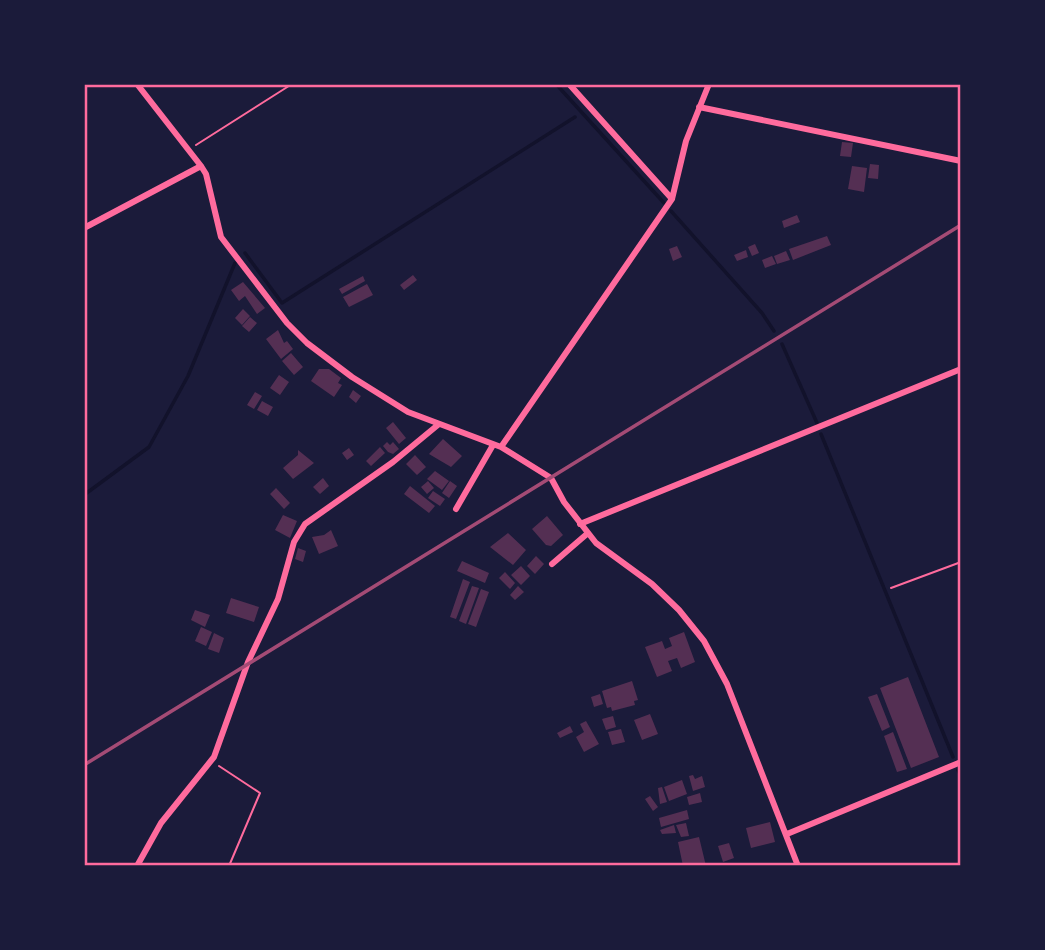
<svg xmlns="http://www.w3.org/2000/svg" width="1045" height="950" viewBox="0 0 1045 950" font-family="'Source Serif 4',serif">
  <rect width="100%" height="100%" fill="#1b1b3a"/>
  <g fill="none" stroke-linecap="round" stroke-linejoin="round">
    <path stroke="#12122b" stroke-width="3.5" d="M 556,84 L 664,203
      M 671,211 L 762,313 L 774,331
      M 245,253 L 282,303 L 575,117
      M 782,344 L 817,423
      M 821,434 L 953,757
      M 84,495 L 149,447 L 188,376 L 235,263
      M 958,770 L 961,776"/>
  </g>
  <path fill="#542f53" d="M 842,142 L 853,143 L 851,157 L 840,156 Z
    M 870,164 L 879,165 L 878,179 L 868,178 Z
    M 852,166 L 867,168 L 864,192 L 848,189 Z
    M 797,215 L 800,222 L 784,228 L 782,221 Z
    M 827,236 L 831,245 L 793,260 L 789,249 Z
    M 755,244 L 759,253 L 752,256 L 748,247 Z
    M 677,246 L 682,257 L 673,261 L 669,249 Z
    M 746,250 L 748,257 L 737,261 L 734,255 Z
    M 786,251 L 790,260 L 777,264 L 774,256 Z
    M 772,256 L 776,264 L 765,268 L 762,260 Z
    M 413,275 L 417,280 L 404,290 L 400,285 Z
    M 363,276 L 365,281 L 342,294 L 339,289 Z
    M 243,282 L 265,308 L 257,314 L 245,296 L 239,301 L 231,290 Z
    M 367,284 L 373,295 L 349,307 L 343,297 Z
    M 243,309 L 250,316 L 242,325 L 235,318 Z
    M 250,317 L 257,323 L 249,332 L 242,326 Z
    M 278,330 L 284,343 L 287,341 L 293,349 L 281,359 L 266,339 Z
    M 291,353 L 303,367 L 294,375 L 282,361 Z
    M 319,369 L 329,369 L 341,378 L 338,383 L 342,385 L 334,397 L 311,381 Z
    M 279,375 L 289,382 L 280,395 L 270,388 Z
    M 353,390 L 361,396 L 356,403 L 349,397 Z
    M 255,392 L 262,396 L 254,409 L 247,405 Z
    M 262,401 L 273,407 L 268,416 L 257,410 Z
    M 393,422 L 406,438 L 399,444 L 386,428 Z
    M 443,439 L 462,456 L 451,467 L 429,454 Z
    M 387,442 L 390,445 L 393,442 L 399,449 L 393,454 L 388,452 L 383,446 Z
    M 380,447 L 385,453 L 371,466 L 366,461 Z
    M 349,448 L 354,455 L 347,460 L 342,453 Z
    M 298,450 L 314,463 L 293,479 L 283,468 L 298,455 Z
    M 415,455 L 426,467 L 417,475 L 406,464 Z
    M 435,471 L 449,481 L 442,490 L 427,479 Z
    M 323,478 L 329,486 L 320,494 L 313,487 Z
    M 428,481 L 434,488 L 427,494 L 421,487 Z
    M 450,481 L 457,486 L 449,498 L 442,493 Z
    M 410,486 L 435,506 L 429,513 L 404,494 Z
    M 276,488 L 290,503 L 284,509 L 270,494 Z
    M 433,491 L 445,499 L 440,506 L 428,498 Z
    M 283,515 L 297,521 L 290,538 L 275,530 Z
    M 547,516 L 563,535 L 551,546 L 546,545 L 532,529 Z
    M 331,530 L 338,546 L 319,554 L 312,537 L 324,535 Z
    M 508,533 L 526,550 L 513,565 L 490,547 Z
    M 298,548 L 306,551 L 303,562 L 295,559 Z
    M 536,556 L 544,564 L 535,574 L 527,566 Z
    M 462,561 L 489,573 L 485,583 L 457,571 Z
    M 521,566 L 530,576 L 521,585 L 511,575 Z
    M 505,572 L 515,583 L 510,589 L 499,578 Z
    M 463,579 L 470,582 L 456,619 L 450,617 Z
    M 472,586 L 479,588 L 466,624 L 459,621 Z
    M 518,586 L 524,592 L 515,600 L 510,595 Z
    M 481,589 L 489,592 L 476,627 L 468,624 Z
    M 231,598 L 259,607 L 254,622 L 226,613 Z
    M 195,610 L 210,615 L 205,627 L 191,620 Z
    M 201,627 L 212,632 L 206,646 L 195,641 Z
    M 684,632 L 695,662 L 681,668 L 677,658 L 668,661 L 672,671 L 657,677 L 645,647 L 662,641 L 665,649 L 672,646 L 669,638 Z
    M 214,633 L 224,638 L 219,653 L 208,649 Z
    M 908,677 L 939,757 L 911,768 L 880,688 Z
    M 632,681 L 638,700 L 634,701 L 635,705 L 612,711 L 611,707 L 607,708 L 602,691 Z
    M 600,694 L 603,704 L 594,707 L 591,697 Z
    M 877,694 L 890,727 L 882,731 L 868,697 Z
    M 650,714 L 658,734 L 642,740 L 634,720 Z
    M 613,716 L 616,727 L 606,730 L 602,719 Z
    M 586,721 L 599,744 L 584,752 L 576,737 L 584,732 L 580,724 Z
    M 570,726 L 573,732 L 560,738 L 557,733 Z
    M 621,729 L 625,742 L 612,745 L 608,732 Z
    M 893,732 L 907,769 L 897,772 L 884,736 Z
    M 693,775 L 695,779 L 702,776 L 705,787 L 693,791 L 689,776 Z
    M 682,780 L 687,794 L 669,801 L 664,787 Z
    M 662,787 L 667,802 L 660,804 L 658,788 Z
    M 700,793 L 702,802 L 689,805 L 687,797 Z
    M 650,796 L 658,807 L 653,811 L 645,799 Z
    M 687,810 L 689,819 L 661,827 L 659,818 Z
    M 770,822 L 775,842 L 751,848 L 746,828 Z
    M 686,823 L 689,836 L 681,837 L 676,825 Z
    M 674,825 L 676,833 L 662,834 L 660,830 Z
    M 699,837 L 706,866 L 683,866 L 678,842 Z
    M 729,843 L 734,858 L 723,862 L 718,846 Z"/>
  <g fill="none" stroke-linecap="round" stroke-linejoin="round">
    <path stroke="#ff6b9d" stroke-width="2" d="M 196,145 L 292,84
      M 891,588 L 961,562
      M 219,766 L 260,793 L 229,866"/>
    <path stroke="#ff6b9d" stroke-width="6" d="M 137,84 L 201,166 L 206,174 L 221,237 L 287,323 L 307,343 L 352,377 L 408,412 L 501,447 L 551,478 L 564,502 L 596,543 L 652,584 L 679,610 L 704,641 L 727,684 L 798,866
      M 569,84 L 672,199
      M 699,107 L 961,161
      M 84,228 L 201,166
      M 501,447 L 672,199 L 686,141 L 709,84
      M 456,509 L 493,445
      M 580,524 L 961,369
      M 552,564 L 588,533
      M 787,834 L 961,762
      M 137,866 L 161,823 L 214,757 L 248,662 L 278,599 L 294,542 L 305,524 L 393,462 L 439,424"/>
    <path stroke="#a44b75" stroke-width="3.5" d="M 84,765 L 961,225"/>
  </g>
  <rect width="1045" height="950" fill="none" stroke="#1b1b3a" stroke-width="172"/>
  <rect x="86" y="86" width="873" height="778" fill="none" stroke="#ff6b9d" stroke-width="2.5"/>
</svg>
